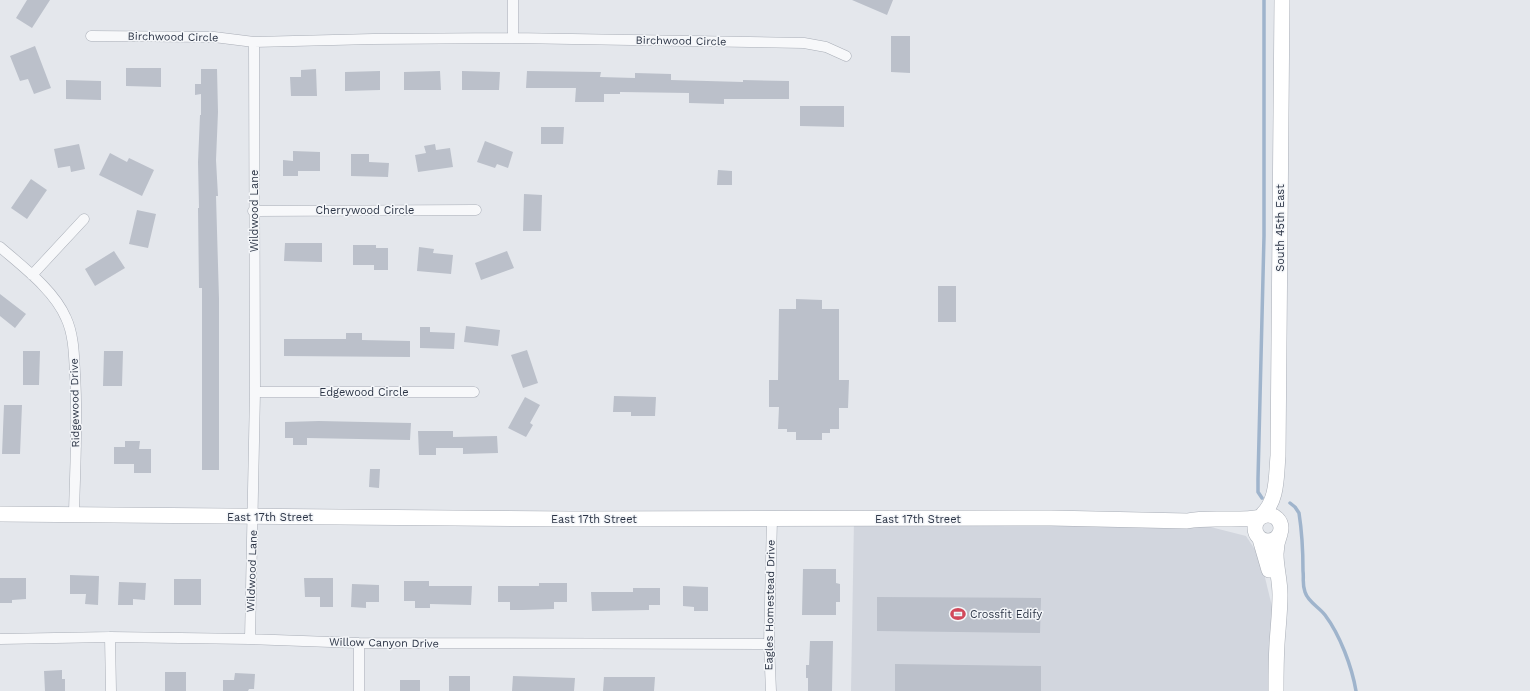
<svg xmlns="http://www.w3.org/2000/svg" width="1530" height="691" viewBox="0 0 1530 691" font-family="'Work Sans',sans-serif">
  <rect width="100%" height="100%" fill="#e4e7ec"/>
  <path fill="#d2d6de" d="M 854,519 L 1187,521 L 1246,536 L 1260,557 L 1277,627 L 1276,691 L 851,691 Z"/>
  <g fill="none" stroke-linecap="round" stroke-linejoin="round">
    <path stroke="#9fb4cc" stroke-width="3.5" d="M 1262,498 L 1258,492 L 1258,479 L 1264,236 L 1264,0
      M 1290,503 L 1295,507 L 1299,513 C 1302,532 1303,552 1303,571 C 1304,579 1302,584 1305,592 C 1308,602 1319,607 1325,615 C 1340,635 1352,667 1356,691"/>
  </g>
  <path fill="#bbc0ca" d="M 27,0 L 50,0 L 32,28 L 16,18 Z
    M 852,0 L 893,0 L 887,15 Z
    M 891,36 L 910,36 L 910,73 L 891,72 Z
    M 35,46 L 51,88 L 34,94 L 28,79 L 20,81 L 10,56 Z
    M 126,68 L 161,68 L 161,87 L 126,86 Z
    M 201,69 L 217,69 L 218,112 L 216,160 L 218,196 L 216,196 L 219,299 L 219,470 L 202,470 L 202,288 L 199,288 L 198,208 L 199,208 L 198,162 L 200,115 L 201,115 L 201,94 L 195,95 L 195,84 L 201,84 Z
    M 316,69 L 317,96 L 291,96 L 290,77 L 301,77 L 301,70 Z
    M 380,71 L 380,90 L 345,91 L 345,72 Z
    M 440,71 L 441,90 L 404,90 L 404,72 Z
    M 462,71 L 500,72 L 499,90 L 462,90 Z
    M 527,71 L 601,72 L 600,77 L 635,78 L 635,73 L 671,74 L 671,80 L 743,82 L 743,80 L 789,81 L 789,99 L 724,99 L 724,104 L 689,103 L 689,93 L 620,92 L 620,94 L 604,94 L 604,102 L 575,102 L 576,88 L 526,88 Z
    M 66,80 L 101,81 L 101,100 L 66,99 Z
    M 800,106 L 844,106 L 844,127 L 800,126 Z
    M 541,127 L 564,127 L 563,144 L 541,144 Z
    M 485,141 L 513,152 L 508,168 L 497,164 L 495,168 L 477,162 Z
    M 79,144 L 85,169 L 71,172 L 70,166 L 58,168 L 54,149 Z
    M 435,144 L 436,150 L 450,148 L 453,167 L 418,172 L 415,155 L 426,153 L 424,146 Z
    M 293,151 L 320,152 L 320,171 L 298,171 L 298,176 L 283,176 L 283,160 L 293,161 Z
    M 110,153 L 127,162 L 129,158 L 154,170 L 142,196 L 99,175 Z
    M 351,154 L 369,154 L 369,162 L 389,163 L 388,177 L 351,176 Z
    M 718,170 L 732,171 L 732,185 L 717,185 Z
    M 31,179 L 47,190 L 27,219 L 11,208 Z
    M 524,194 L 542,195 L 541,231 L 523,231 Z
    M 137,210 L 156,214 L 148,248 L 129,244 Z
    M 285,243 L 322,243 L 322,262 L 284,261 Z
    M 353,245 L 376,245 L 376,248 L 388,248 L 388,270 L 374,270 L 374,265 L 353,265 Z
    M 419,247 L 434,249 L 433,253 L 453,255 L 451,274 L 417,271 Z
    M 114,251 L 125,268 L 95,286 L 85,269 Z
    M 507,251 L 514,268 L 481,280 L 475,263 Z
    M 938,286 L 956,286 L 956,322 L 938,322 Z
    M 0,294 L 26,314 L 15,328 L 0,316 Z
    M 796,299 L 822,300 L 822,309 L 839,309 L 839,380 L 849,380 L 848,408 L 839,408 L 839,429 L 830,429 L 830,433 L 822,433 L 822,440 L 796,440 L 796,432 L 787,432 L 787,429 L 778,429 L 779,407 L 769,407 L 769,380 L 778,380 L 779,309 L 796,309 Z
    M 466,326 L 500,330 L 498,346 L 464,342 Z
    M 420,327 L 430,327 L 430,332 L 455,333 L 454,349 L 420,348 Z
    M 346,333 L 362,333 L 362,340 L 410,341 L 410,357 L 284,356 L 284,339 L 346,339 Z
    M 527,350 L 538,383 L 523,388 L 511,355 Z
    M 23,351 L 40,351 L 39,385 L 23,385 Z
    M 104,351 L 123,351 L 122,386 L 103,386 Z
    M 614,396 L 656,397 L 655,416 L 631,416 L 631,412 L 613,412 Z
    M 525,397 L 540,405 L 530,423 L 533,425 L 526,437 L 508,428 Z
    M 4,405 L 22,405 L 20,454 L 2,454 Z
    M 319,421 L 411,423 L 410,440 L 307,438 L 307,445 L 293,445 L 293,438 L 285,438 L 285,422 Z
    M 418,431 L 453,431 L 453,437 L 497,436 L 498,453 L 463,454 L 463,448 L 436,448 L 436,455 L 419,455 Z
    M 125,441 L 140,441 L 139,449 L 151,449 L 151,473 L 134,473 L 134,464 L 114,464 L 114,447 L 125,447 Z
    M 370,469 L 380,469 L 379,488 L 369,487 Z
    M 803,569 L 836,569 L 836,583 L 840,584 L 840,602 L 836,602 L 836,615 L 802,615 Z
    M 70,575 L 99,576 L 98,605 L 85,604 L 86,594 L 70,594 Z
    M 0,578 L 26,578 L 26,599 L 12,600 L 12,603 L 0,603 Z
    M 304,578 L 333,578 L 333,607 L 320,607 L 320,597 L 305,597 Z
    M 174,579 L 201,579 L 201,605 L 174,605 Z
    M 404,581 L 429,581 L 429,586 L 472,586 L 471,605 L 430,604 L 430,608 L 415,608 L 415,601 L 404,601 Z
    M 119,582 L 146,583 L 145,600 L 133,599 L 133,605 L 118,605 Z
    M 539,583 L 567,583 L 567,602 L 554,602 L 554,609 L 523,610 L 510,610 L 510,602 L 498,602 L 498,586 L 539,586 Z
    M 352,584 L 379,585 L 379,602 L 366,602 L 366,608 L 351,607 Z
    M 683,586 L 708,587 L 708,611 L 694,611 L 694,607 L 683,606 Z
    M 633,588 L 660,588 L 660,605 L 649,605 L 649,610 L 592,611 L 591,592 L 633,592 Z
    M 877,597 L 1041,598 L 1040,633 L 877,631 Z
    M 810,641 L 833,641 L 832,691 L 808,691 L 808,678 L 806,678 L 806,665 L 809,665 Z
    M 895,664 L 1041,666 L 1041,691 L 895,691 Z
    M 62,670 L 62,679 L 65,679 L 65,691 L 45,691 L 44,671 Z
    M 165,672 L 186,672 L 186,691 L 165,691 Z
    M 235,673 L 255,674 L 254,689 L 249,689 L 248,691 L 223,691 L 223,680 L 234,680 Z
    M 449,676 L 470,676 L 470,691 L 449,691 Z
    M 513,676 L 575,678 L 574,691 L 512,691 Z
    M 604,677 L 655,677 L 654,691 L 603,691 Z
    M 400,680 L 420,680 L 420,691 L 400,691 Z"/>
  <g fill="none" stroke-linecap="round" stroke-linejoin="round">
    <g stroke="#a9aeb7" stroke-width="11">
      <path id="minor" d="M 91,36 L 214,37 L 254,42 L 373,39 L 513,38 L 804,43 L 826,47 L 846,56
        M 513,38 L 513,0
        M 253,211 L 476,210
        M 0,247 C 23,267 54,290 66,318 C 74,335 74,356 75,374 C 78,421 75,468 74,514
        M 32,275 L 84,219
        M 255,392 L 474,392
        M 110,637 L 111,691
        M 0,639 L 110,637 L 250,639 L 359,643 L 769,644
        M 250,639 L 255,392 L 254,42
        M 359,691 L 359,643
        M 771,691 L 769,644 L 772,519"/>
    </g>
    <g stroke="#a9aeb7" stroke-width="16">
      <path id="secondary" d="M 0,514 L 571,519 L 1051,518 L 1187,521 C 1212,516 1236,522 1261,517
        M1255 528a13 13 0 1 1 26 0a13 13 0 1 1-26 0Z
        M 1261,516 C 1278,501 1276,477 1278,456 L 1282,0
        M 1260,539 L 1269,570
        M 1276,691 C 1276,675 1276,660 1277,644 C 1278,628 1280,611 1280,595 C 1280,572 1271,556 1280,534"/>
    </g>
    <use href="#minor" stroke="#f7f8fa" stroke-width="10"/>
    <use href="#secondary" stroke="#fff" stroke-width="15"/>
  </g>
  <defs>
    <g id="stadium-bare" transform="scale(1.2)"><path d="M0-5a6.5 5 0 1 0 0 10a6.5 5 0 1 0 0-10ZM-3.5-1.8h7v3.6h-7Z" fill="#d1495b" stroke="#f4f6f9" stroke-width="2.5" paint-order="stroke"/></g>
  </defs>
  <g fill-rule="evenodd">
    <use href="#stadium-bare" x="958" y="614"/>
  </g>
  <g text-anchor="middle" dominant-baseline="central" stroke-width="3" stroke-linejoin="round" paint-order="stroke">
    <g font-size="11" fill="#2b3445" stroke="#f4f6f9">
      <text transform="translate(173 37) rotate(1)">Birchwood Circle</text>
      <text transform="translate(681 41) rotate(1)">Birchwood Circle</text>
      <text x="365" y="210">Cherrywood Circle</text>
      <text transform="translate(254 211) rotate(-90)">Wildwood Lane</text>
      <text transform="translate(1280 228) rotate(-90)">South 45th East</text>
      <text x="364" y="392">Edgewood Circle</text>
      <text transform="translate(75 403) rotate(-91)">Ridgewood Drive</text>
      <text x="270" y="517">East 17th Street</text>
      <text x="594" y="519">East 17th Street</text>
      <text x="918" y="519">East 17th Street</text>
      <text transform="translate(252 571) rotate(-88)">Wildwood Lane</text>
      <text transform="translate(770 605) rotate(-89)">Eagles Homestead Drive</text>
      <text transform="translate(384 643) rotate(1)">Willow Canyon Drive</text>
    </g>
    <g font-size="11" fill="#2b3445" stroke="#f4f6f9" text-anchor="start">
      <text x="970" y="614">Crossfit Edify</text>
    </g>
  </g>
</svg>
